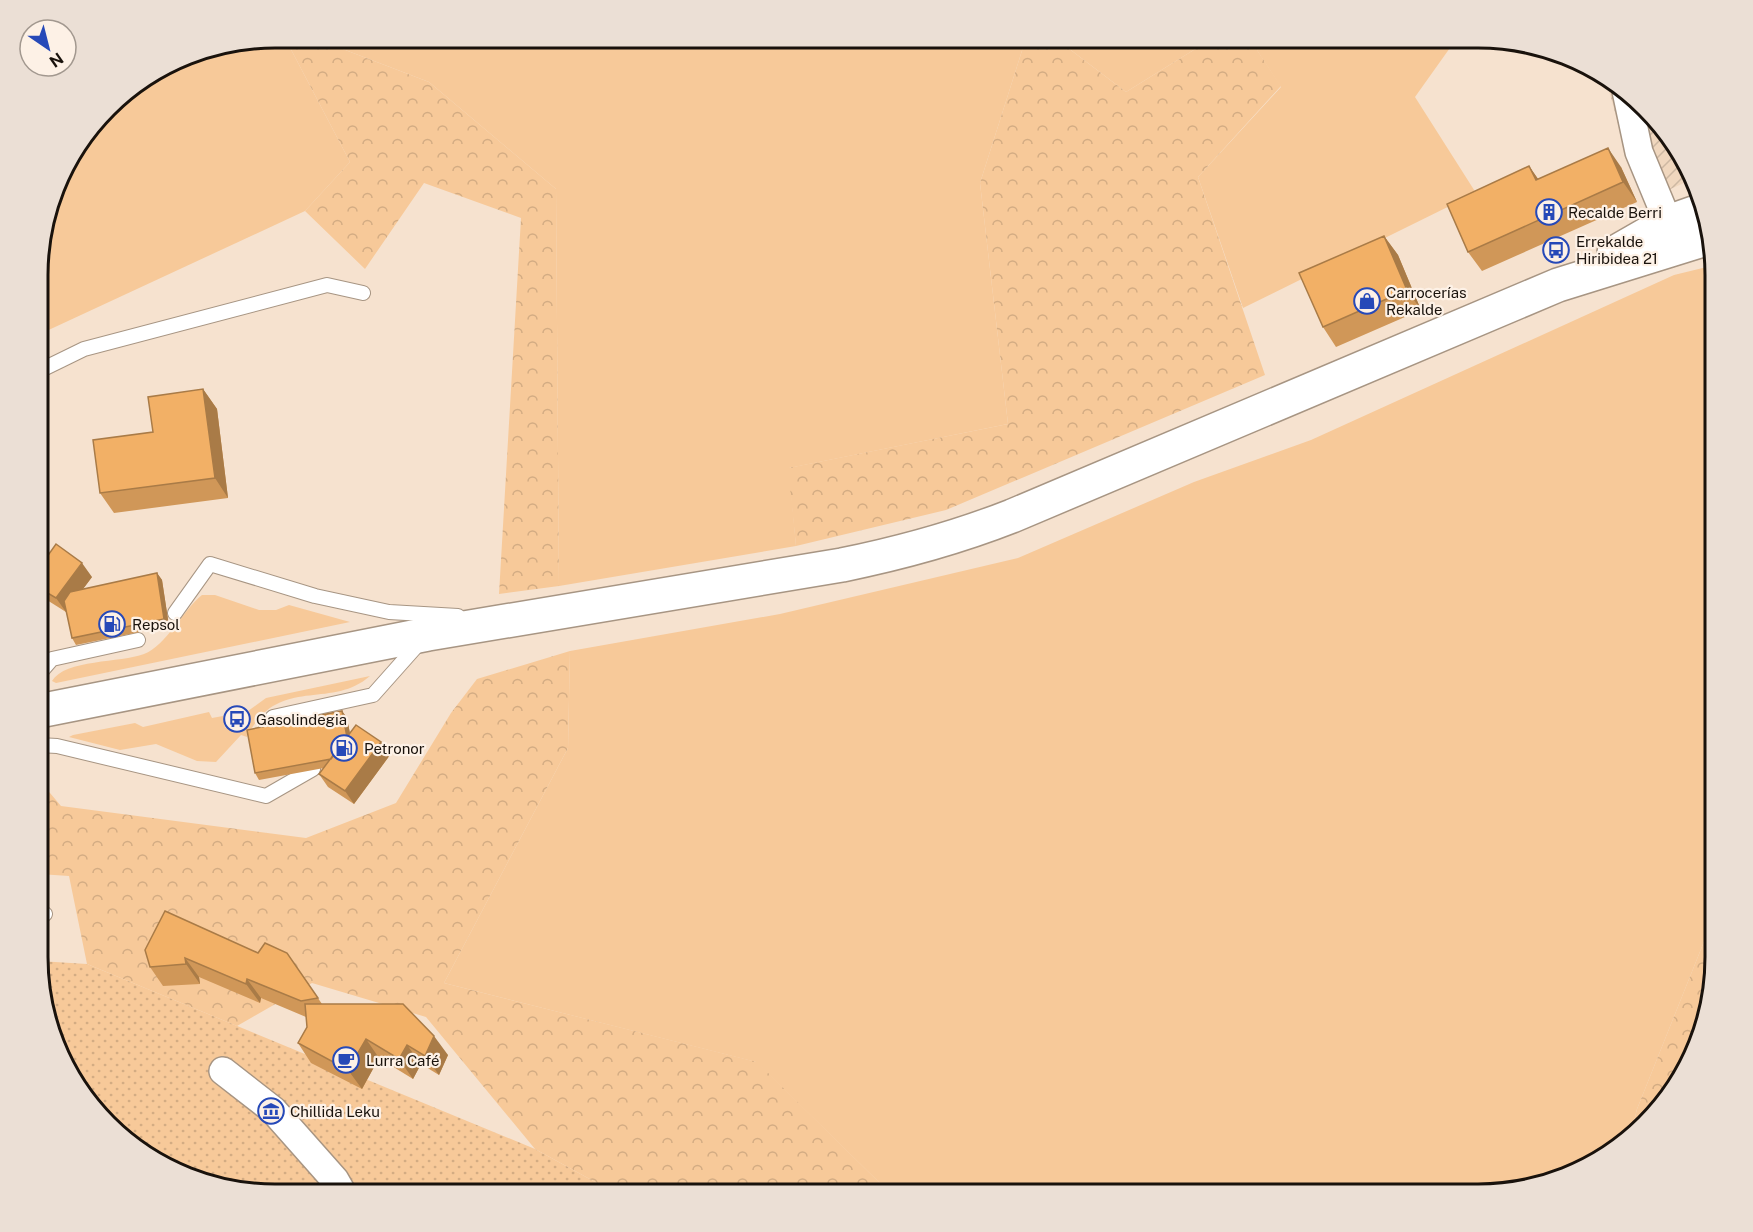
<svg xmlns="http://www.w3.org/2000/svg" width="1753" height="1232" viewBox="0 0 1753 1232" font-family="'Public Sans',sans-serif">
  <defs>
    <pattern id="industrial-furrows" width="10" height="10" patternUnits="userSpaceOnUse" patternTransform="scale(1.5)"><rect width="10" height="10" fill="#f0d7be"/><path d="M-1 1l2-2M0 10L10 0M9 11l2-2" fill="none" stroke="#cdb8a2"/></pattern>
    <pattern id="forest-crowns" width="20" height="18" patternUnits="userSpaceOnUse" patternTransform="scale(1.5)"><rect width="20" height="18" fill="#f7c999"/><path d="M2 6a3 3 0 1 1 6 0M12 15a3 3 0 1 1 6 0" fill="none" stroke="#d3ac83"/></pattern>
    <pattern id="park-dots" width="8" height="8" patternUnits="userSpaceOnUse" patternTransform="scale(1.5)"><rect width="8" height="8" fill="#f7c999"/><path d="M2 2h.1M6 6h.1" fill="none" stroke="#d3ac83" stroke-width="1.8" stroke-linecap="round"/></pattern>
  </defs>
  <rect width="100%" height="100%" fill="#f6e2cf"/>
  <path fill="url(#industrial-furrows)" d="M 1605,77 L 1622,86 L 1691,170 L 1693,179 L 1646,200 L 1627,155 Z"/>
  <path fill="#f7c999" d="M 275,38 L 285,38 L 350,162 L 305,211 L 40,334 L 39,245 L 62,170 L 118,97 L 185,55 Z
    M 314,38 L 1026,38 L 980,183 L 1008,424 L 789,468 L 796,546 L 559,586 L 556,189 L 429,82 Z
    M 1055,38 L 1213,38 L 1126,92 Z
    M 1249,38 L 1457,38 L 1415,97 L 1476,193 L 1243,308 L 1198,177 L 1281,87 Z
    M 1715,265 L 1715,914 L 1637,1109 L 1632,1130 L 1583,1170 L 1478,1194 L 891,1194 L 756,1062 L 444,983 L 568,748 L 570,651 L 780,614 L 1018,558 L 1194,482 L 1311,440 L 1674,275 Z
    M 202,595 L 215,595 L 259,610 L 276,610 L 289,605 L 350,622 L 56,683 L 52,681 C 65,659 121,663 144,654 C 166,646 183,610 202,595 Z
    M 370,676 C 330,711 278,674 247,737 L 241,735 L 216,762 L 197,761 L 156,744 L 120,750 L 69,737 L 73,735 L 135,723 L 143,727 L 209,712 L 212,718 L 223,716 L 225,728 L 251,722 L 248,711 L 266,698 Z"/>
  <path fill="url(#forest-crowns)" d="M 285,38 L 314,38 L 429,82 L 556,189 L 559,586 L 499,594 L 521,218 L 424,183 L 365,269 L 305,211 L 350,162 Z
    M 1026,38 L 1055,38 L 1126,92 L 1213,38 L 1249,38 L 1281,86 L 1198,177 L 1265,375 L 946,510 L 796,546 L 788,468 L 1008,424 L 980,183 Z
    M 570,651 L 568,748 L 444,983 L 757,1062 L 891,1194 L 617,1194 L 535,1149 L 426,1017 L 312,983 L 237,1026 L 87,964 L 69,876 L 39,874 L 39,780 L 61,806 L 306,838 L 396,803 L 451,713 L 477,679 Z
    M 1715,914 L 1715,972 L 1703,1034 L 1667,1101 L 1632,1130 L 1637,1109 Z"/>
  <path fill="url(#park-dots)" d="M 39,961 L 87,964 L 535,1149 L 617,1194 L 260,1194 L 198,1182 L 131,1146 L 70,1076 L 39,987 Z"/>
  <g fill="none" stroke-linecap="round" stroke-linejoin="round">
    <path stroke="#afc4f4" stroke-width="9" d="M 1709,298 L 1715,324"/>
    <g stroke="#a79583" stroke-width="16">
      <path id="service" d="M 39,371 L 84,349 L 327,285 L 363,293
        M 175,613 L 210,564 L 315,596 L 389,612 L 458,616
        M 39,674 L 52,659 L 138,640
        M 266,726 L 273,717 L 373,695 L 421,641
        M 39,745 L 57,746 L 266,796 L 313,769
        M 39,915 L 45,914"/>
    </g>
    <g stroke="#a79583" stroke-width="30">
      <path id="minor" d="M 1626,91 L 1639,152 L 1668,222
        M 223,1071 L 273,1110 L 335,1180 L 343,1194"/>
    </g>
    <g stroke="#a79583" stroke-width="36">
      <path id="secondary" d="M 1614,253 L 1668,222 L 1702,210
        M 39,711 L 428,634 L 842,565 C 901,553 956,538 1012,516 L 1558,285 L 1709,238"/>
    </g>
    <use href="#service" stroke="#fff" stroke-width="14"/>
    <use href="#minor" stroke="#fff" stroke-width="27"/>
    <use href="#secondary" stroke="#fff" stroke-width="33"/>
  </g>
  <path fill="#d09758" d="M 1529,166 L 1538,179 L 1621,167 L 1637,202 L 1482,271 L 1468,252 Z
    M 1384,236 L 1398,255 L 1421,310 L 1336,347 L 1323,327 Z
    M 203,389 L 217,409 L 228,498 L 114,513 L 100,493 L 153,432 Z
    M 39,568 L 92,577 L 82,590 L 157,573 L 162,580 L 169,626 L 76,645 L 72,638 L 66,611 L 66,612 L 39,595 Z
    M 342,711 L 347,718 L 350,734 L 390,755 L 354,804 L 328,787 L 319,774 L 324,768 L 259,780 L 255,773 Z
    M 145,950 L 258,953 L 287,953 L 322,1004 L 448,1055 L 439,1075 L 421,1064 L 413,1079 L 379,1058 L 362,1089 L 311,1063 L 298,1043 L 307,1027 L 306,1017 L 261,998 L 260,1003 L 199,977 L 200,984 L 163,986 L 150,967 Z"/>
  <path fill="#a97b47" d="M 1608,148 L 1621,167 L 1637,202 L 1623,182 Z
    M 1529,166 L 1543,186 L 1536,180 Z
    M 1384,236 L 1398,255 L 1421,310 L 1407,290 Z
    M 203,389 L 217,409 L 228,498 L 215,478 Z
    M 82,563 L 92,577 L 66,612 L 56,598 Z
    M 157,573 L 162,580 L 169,626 L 164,619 Z
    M 342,711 L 347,718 L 354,754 L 347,763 Z
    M 381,742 L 390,755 L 354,804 L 345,791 Z
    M 185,958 L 199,977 L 200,984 L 186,964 Z
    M 247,979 L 261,998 L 260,1003 L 246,984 Z
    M 434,1036 L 448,1055 L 439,1075 L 425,1056 Z
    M 366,1039 L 379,1058 L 362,1089 L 348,1070 Z
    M 407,1045 L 421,1064 L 413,1079 L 399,1059 Z"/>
  <path fill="#f2b066" stroke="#a97b47" stroke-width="1.5" d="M 1608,148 L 1623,182 L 1468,252 L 1447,204 L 1529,166 L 1536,180 Z
    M 1384,236 L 1407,290 L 1323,327 L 1299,273 Z
    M 203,389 L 215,478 L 100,493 L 93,440 L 153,432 L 148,397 Z
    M 56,544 L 82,563 L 56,598 L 39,588 L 39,568 Z
    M 157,573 L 164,619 L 72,638 L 64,601 L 70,592 Z
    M 342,711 L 347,737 L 331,759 L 255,773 L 247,730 Z
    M 356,725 L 381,742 L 345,791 L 319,774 Z
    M 165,911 L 258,953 L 265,943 L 287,953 L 318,998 L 301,1001 L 247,979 L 246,984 L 185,958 L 186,964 L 150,967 L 145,950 Z
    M 305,1004 L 403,1004 L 434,1036 L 425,1056 L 407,1045 L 399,1059 L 366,1039 L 348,1070 L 298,1043 L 307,1027 Z"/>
  <defs>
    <g id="building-ring" transform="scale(1.35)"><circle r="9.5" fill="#fdf1e6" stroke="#2649b8" stroke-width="1.5"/><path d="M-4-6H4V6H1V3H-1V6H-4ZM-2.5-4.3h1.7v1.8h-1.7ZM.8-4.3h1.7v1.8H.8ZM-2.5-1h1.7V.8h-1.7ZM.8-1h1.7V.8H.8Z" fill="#2649b8"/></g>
    <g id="bus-ring" transform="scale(1.35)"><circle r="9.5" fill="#fdf1e6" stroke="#2649b8" stroke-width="1.5"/><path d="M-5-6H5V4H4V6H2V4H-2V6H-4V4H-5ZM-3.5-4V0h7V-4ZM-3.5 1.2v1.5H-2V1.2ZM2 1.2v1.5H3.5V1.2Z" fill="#2649b8"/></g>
    <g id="shop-ring" transform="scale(1.35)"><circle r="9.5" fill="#fdf1e6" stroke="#2649b8" stroke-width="1.5"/><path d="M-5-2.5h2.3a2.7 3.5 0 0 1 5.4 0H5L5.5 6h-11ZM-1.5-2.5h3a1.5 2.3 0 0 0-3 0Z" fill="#2649b8"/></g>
    <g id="fuel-ring" transform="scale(1.35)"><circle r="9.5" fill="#fdf1e6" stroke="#2649b8" stroke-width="1.5"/><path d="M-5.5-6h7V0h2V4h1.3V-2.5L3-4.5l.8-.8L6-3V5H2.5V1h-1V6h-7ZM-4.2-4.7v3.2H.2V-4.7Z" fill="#2649b8"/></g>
    <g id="cafe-ring" transform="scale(1.35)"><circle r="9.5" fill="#fdf1e6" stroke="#2649b8" stroke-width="1.5"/><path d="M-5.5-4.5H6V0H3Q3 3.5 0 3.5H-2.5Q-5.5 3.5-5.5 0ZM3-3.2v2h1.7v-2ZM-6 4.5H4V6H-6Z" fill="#2649b8"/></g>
    <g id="museum-ring" transform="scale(1.35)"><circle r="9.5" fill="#fdf1e6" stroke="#2649b8" stroke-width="1.5"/><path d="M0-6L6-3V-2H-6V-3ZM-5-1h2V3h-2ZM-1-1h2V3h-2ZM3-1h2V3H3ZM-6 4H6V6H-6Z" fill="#2649b8"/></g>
  </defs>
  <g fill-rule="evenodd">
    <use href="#building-ring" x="1549" y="212"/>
    <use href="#bus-ring" x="1556" y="250"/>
    <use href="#shop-ring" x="1367" y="301"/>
    <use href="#fuel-ring" x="112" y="624"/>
    <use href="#bus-ring" x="237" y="719"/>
    <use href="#fuel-ring" x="344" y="748"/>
    <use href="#cafe-ring" x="346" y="1060"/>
    <use href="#museum-ring" x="271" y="1111"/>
  </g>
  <g text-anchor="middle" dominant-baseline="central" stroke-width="4.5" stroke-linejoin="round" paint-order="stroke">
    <g font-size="15" fill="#19120c" stroke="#fdf1e6" text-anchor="start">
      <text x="1568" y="212">Recalde Berri</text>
      <text x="1576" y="241">Errekalde<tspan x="1576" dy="17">Hiribidea 21</tspan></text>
      <text x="1386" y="292">Carrocerías<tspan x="1386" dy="17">Rekalde</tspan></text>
      <text x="132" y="624">Repsol</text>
      <text x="256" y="719">Gasolindegia</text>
      <text x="364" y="748">Petronor</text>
      <text x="366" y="1060">Lurra Café</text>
      <text x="290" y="1111">Chillida Leku</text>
    </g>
  </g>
  <path d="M0 0H1753V1232H0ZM275 48H1478A227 227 0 0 1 1705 275V957A227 227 0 0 1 1478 1184H275A227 227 0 0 1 48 957V275A227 227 0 0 1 275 48Z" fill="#ebdfd5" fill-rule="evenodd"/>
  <path fill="none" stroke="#19120c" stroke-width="3" d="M275 48H1478A227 227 0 0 1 1705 275V957A227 227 0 0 1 1478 1184H275A227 227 0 0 1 48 957V275A227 227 0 0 1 275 48Z"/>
  <g transform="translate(48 48) rotate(145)"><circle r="28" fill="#fdf1e6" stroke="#a2988f" stroke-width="1.5"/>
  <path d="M0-4.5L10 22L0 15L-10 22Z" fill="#2649b8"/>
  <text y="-9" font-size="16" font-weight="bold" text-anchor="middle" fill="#19120c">N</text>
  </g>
</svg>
